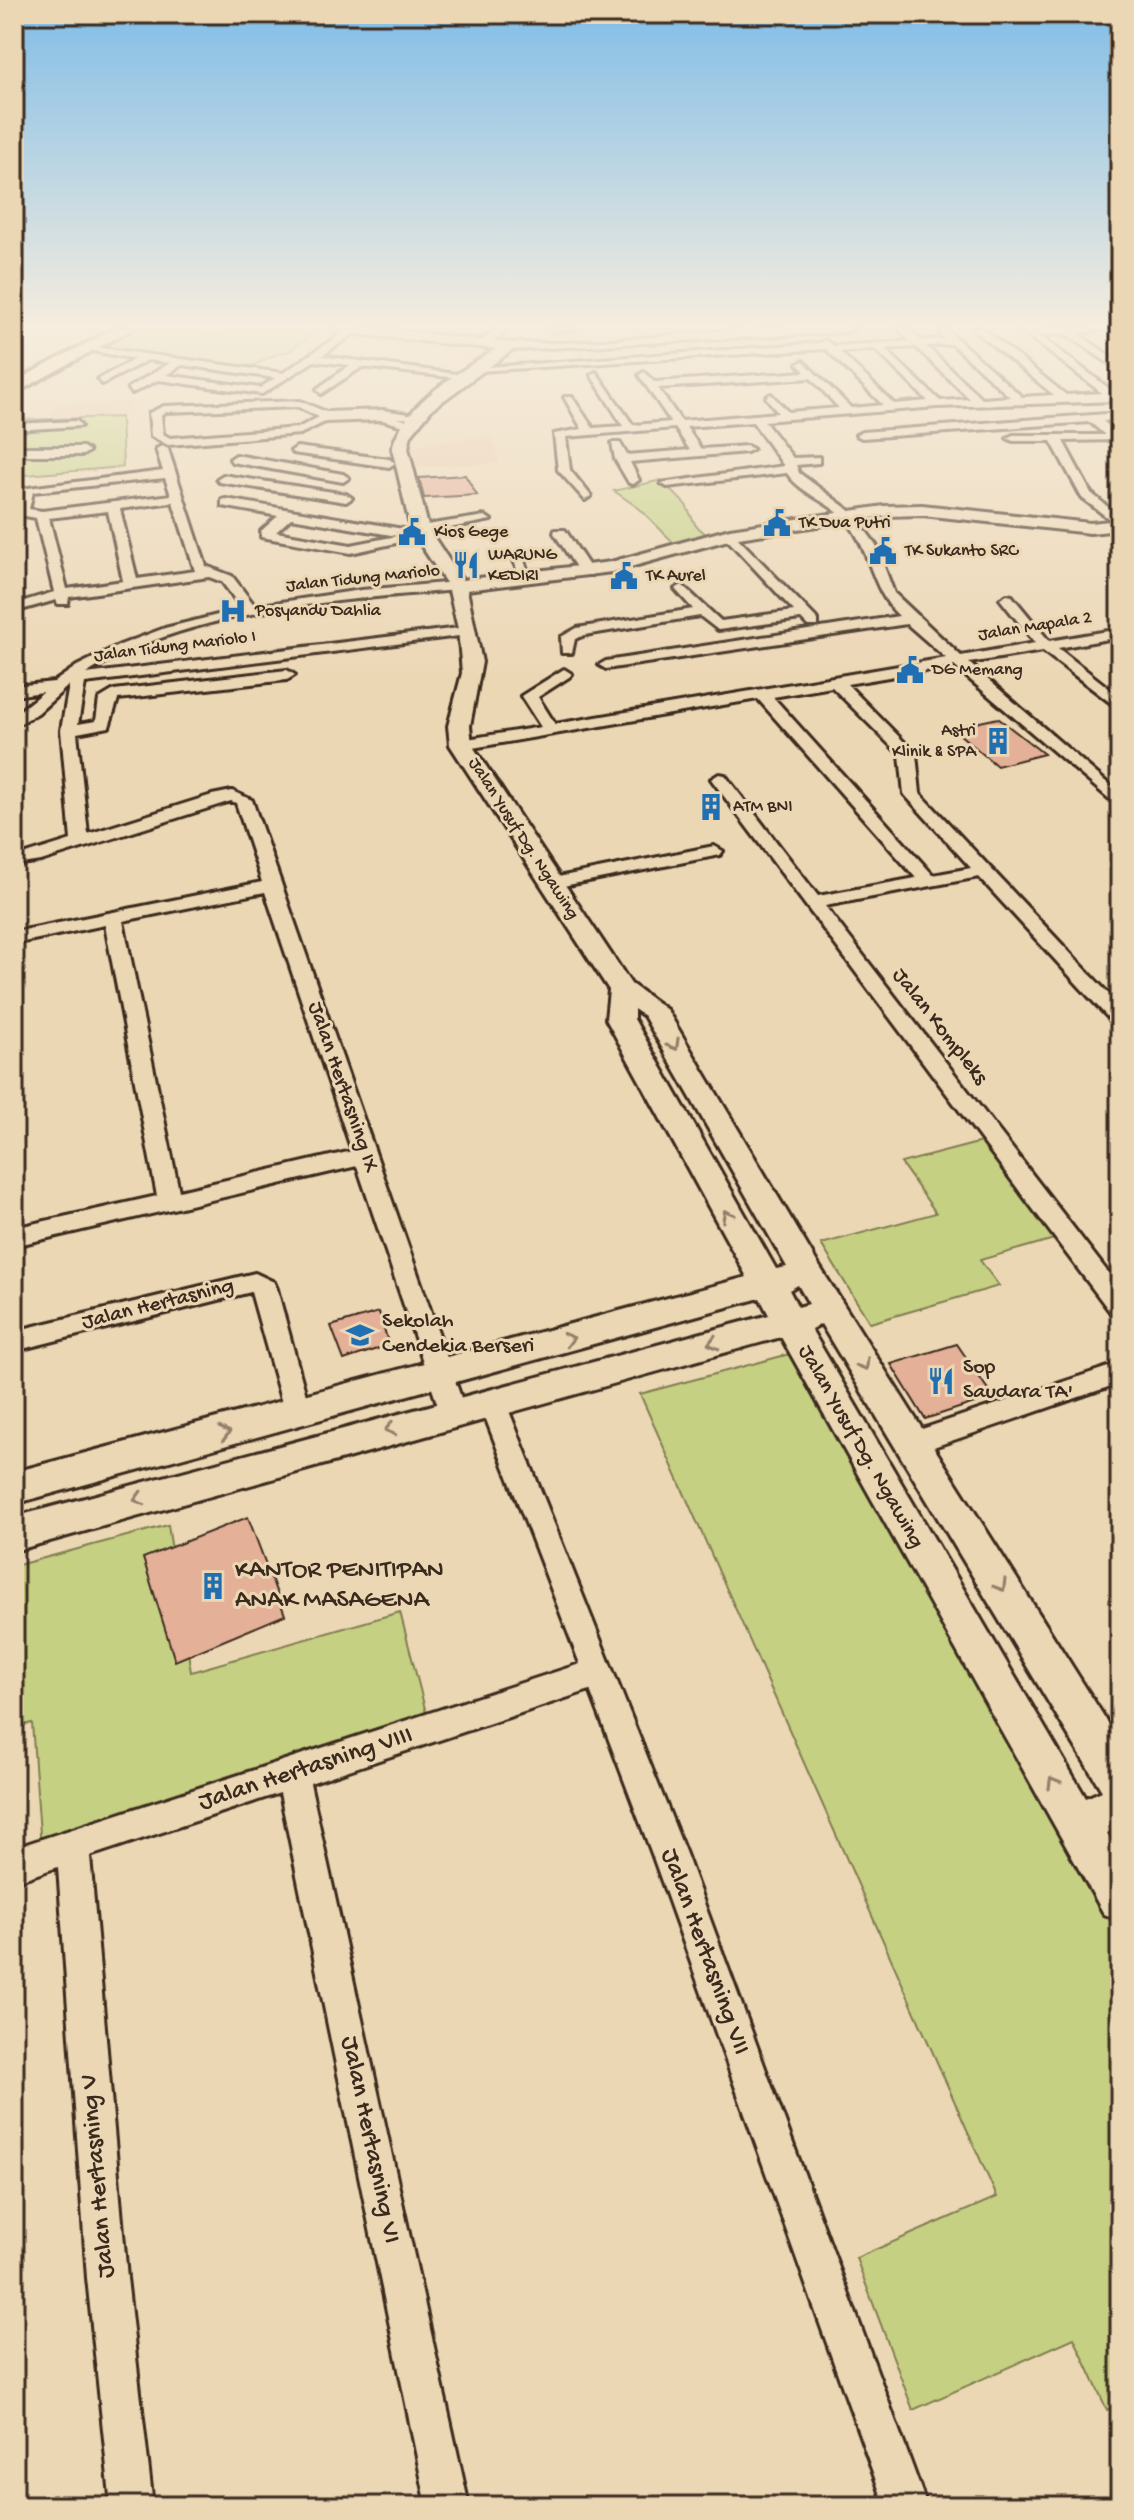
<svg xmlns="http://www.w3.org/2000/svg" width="1134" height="2520" viewBox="0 0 1134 2520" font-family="'Gochi Hand',sans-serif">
  <rect width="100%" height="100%" fill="#ecd7b5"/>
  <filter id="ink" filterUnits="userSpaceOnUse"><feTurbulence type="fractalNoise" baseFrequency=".0125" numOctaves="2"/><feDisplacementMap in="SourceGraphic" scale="16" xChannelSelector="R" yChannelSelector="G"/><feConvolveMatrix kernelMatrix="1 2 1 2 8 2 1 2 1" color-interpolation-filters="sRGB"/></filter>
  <g filter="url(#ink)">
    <path fill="#eacbac" d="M 341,328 L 430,328 L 495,335 L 489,341 L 507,344 L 480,362 L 461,360 L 466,355 L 347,340 L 360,330 Z
      M 678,328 L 1020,328 L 943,332 L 952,341 L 878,346 L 860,330 L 814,332 L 820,339 L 573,356 L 567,347 L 566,334 Z
      M 132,402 L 121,417 L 51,419 L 55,405 Z
      M 492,435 L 500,463 L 415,467 L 410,445 Z"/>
    <path fill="#c5d083" stroke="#807d50" stroke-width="2" d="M 127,328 L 269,328 L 314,333 L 288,352 L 279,353 L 244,370 L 87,349 Z
      M 121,417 L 123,467 L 14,476 L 14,420 Z
      M 661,480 L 686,505 L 696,526 L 706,534 L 676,545 L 640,509 L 614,491 Z
      M 997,1138 L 1072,1234 L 980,1260 L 999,1286 L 870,1323 L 821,1244 L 936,1213 L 901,1163 Z
      M 797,1352 L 1120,1939 L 1120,2404 L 1107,2410 L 1074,2338 L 913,2410 L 856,2258 L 997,2197 L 640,1394 Z
      M 168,1525 L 191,1672 L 400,1612 L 430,1728 L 41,1848 L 32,1723 L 14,1727 L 14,1566 Z"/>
    <path fill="#e4b098" stroke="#3b2a1e" stroke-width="2" d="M 465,475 L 477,495 L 424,498 L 419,478 Z
      M 998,718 L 1044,754 L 997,766 L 952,728 Z
      M 379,1312 L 389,1345 L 344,1360 L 331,1326 Z
      M 957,1344 L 993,1397 L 925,1419 L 891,1364 Z
      M 248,1517 L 285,1615 L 175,1661 L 143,1558 Z"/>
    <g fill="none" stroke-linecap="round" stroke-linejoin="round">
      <g stroke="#3b2a1e" stroke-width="6">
        <path id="minor" d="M 350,328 L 360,329 L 322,356 L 471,376 L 466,379 L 362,367 L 321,394 L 317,389 L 350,365 L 314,361 L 262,394 L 158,380 L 132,393 L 128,388 L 170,363 L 148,360 L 102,384 L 98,379 L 135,359 L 82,349 L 87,346 L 283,373 ZM 182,365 L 275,378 L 260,388 L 166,375 Z
          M 499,328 L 510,328 L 487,346 L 479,346 L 479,342 Z
          M 550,328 L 576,328 L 554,332 Z
          M 897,328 L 907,328 L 920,340 L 945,339 L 939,332 L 947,330 L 1022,397 L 1054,395 L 971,328 L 982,328 L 1066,395 L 1102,393 L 1018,328 L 1118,328 L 1077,333 L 1120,363 L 1120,371 L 1066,334 L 1039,335 L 1120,397 L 1120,401 L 937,407 L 764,421 L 793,458 L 819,457 L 819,463 L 796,465 L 799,473 L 853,513 L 876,545 L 894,593 L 961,656 L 1035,643 L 1000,599 L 1007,595 L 1012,596 L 1049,641 L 1120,629 L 1120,637 L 1058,648 L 1120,697 L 1120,710 L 1043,651 L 969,663 L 1120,794 L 1120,808 L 954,666 L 847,684 L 916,754 L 920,793 L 1120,1006 L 1120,1024 L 1113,1023 L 979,877 L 825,906 L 1120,1288 L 1120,1316 L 1111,1313 L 711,779 L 719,774 L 725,775 L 818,896 L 916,878 L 758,699 L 461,750 L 453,745 L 461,740 L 541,727 L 521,696 L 564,669 L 572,674 L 569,677 L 538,697 L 555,724 L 946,658 L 907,624 L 606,669 L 599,665 L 606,661 L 899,616 C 870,589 871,548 845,519 C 829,502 800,493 787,473 L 667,487 L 661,483 L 784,466 L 753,422 L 686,427 L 701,449 L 747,446 L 753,449 L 747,452 L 630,462 L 639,480 L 633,484 L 629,483 L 615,459 L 612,443 L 620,443 L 627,455 L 690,450 L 675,428 L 566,437 L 570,470 L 591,496 L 585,500 L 558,470 L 554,434 L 582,429 L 564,397 L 572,397 L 593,428 L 623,426 L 591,375 L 596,372 L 633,425 L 671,422 L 639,375 L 644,372 L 654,382 L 805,372 L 798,364 L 803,361 L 851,408 L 883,405 L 826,349 L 479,371 L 474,368 L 820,343 L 825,340 L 834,346 L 910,341 ZM 952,344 L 1010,397 L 982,399 L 926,346 ZM 916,347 L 970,399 L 940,401 L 885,349 ZM 875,349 L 928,401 L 894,404 L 840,352 ZM 811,378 L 839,408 L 788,412 L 771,394 L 766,397 L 778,413 L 681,421 L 658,388 ZM 832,687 L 900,755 L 904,794 L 971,868 L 933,875 L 773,697 Z
          M 300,401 L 326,412 L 383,410 L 421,416 L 415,419 L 397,418 L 412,422 L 408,427 L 382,420 L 325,422 L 300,434 L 168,445 L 151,436 L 149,413 L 164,406 ZM 298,407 L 319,417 L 298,428 L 170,438 L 163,434 L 161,415 L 166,412 Z
          M 1120,413 L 1120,419 L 1103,421 L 1120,436 L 1120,440 L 1063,441 L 1091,493 L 1120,517 L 1120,527 L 1082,498 L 1051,441 L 1013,441 L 1007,438 L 1013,435 L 1105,435 L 1090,422 L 862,438 L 856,435 L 862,432 Z
          M 77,421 L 81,426 L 14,430 L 14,424 Z
          M 162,446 L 168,449 L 206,566 L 232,576 L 255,606 L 361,590 L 457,582 L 464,586 L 457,590 C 341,600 185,609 86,674 L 467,627 L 474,631 L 467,635 L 85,683 L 78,724 L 96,721 L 99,699 L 114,690 L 287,670 L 295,675 L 287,680 L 118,699 L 109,727 L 77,733 L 88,834 L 212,795 L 232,791 L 252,800 L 466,1412 L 462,1420 L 453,1423 L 444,1420 L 440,1412 L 357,1166 L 14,1246 L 14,1228 L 157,1196 L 105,925 L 14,944 L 14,932 L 262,882 L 236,803 L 231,801 L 41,861 L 14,865 L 14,851 L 23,855 L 71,840 L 61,730 L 69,685 L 38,713 L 14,727 L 14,715 L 43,692 L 14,696 L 14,686 L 54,682 L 77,666 L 120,645 L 165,628 L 242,609 L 222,582 L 209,577 L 69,597 L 68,604 L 58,604 L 56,600 L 14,612 L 14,604 L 54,592 L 36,518 L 14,514 L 20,489 L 163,471 L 156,449 ZM 165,478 L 171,495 L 42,511 L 29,509 L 33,492 ZM 173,502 L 195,571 L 137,579 L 120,509 ZM 108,511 L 123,581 L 67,589 L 49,518 ZM 265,892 L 352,1151 L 179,1191 L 123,921 Z
          M 14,447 L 83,447 L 89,451 L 83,455 L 14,455 Z
          M 297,447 L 389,459 L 395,463 L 389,467 L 293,453 L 291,451 Z
          M 236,455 L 343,474 L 349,478 L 343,482 L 232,462 L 230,459 Z
          M 223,475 L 346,494 L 352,498 L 346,502 L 219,482 L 217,479 Z
          M 226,499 L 415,531 L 420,526 L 485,516 L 491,520 L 424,533 L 431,537 L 424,541 L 414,539 L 351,553 L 261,537 L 261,531 L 278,516 L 222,506 L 222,500 ZM 291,518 L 397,536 L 351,545 L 276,532 Z
          M 555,530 L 565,530 L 593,572 L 591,575 L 581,575 L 554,533 Z
          M 730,530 L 818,620 L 818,626 L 808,626 L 801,619 L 718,630 L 700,616 L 585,635 L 575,639 L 572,653 L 562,653 L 561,637 L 577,628 L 693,609 L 675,589 L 682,585 L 721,621 L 794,611 L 725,537 L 725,531 Z
          M 513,557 L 523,557 L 531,582 L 521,582 Z
          M 714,846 L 723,851 L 720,855 L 553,888 L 544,883 L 553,878 Z
          M 255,1273 L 274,1282 L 277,1289 L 311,1414 L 307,1422 L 298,1425 L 289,1422 L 285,1414 L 251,1292 L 14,1351 L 14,1331 Z
          M 1120,1363 L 1120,1383 L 913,1454 L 904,1451 L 900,1443 L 904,1435 Z
          M 492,1390 L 501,1393 L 505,1401 L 686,1854 L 927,2506 L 885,2506 L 652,1854 L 590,1690 L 310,1783 L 469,2506 L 427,2506 L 280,1793 L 90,1856 L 127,2278 L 153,2506 L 111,2506 L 87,2278 L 58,1867 L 14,1882 L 14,1848 L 580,1664 L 479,1401 L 483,1393 Z"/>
      </g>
      <g stroke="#3b2a1e" stroke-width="6">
        <path id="tertiary" d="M 331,328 C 394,324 457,341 520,343 C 631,346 743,320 855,328 L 848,332 L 512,350 L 432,409 L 411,435 L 408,448 L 429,530 L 462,580 L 611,562 L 730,529 L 884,506 L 922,505 L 1090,523 L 1120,520 L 1120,530 L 1090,533 L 922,515 L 884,516 L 732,539 L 612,572 L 467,590 L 482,662 L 470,726 L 472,745 L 631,984 L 667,1010 L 818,1264 L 1120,1742 L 1120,1828 L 1107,1833 L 1120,1855 L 1120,1920 L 1104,1914 L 781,1337 L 14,1551 L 14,1517 L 769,1315 L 760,1298 L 14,1504 L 14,1472 L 747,1277 L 606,1019 L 609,990 L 450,745 L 448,726 L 462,673 L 458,629 L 448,586 L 411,530 L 392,448 C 405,402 458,373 496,349 L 338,332 ZM 634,1009 L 644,1016 L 787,1267 L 776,1269 L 634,1019 ZM 798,1285 L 809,1304 L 798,1307 L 789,1290 ZM 821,1324 L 1102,1791 L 1086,1798 L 811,1329 Z"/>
      </g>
      <g stroke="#3b2a1e" stroke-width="6">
        <path id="primary" d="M 115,328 L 134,328 L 14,394 L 14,382 Z"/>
      </g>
      <use href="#minor" fill="#ecd7b5" fill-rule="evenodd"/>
      <use href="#tertiary" fill="#ecd7b5" fill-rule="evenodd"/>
      <use href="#primary" fill="#f9deab" fill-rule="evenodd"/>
    </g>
    <defs><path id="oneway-chevron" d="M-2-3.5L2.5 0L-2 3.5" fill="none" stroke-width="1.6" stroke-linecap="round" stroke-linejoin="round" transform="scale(2)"/></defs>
    <g stroke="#94806a">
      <use href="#oneway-chevron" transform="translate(674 1045) rotate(60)"/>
      <use href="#oneway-chevron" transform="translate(727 1215) rotate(-119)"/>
      <use href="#oneway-chevron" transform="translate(569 1339) rotate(-16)"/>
      <use href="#oneway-chevron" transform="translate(713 1343) rotate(165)"/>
      <use href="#oneway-chevron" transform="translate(864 1365) rotate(58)"/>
      <use href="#oneway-chevron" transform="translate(390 1429) rotate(165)"/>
      <use href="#oneway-chevron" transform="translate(225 1433) rotate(-15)"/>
      <use href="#oneway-chevron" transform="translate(139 1499) rotate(164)"/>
      <use href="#oneway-chevron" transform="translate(1001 1586) rotate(59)"/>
      <use href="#oneway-chevron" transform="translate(1053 1782) rotate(-120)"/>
    </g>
  </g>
  <linearGradient id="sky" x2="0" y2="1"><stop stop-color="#80bde7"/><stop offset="0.48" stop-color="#f6edde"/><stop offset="1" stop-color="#f6edde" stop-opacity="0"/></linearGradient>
  <rect width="1134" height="680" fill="url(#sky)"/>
  <defs>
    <g id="civic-bare" transform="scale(2.16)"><path d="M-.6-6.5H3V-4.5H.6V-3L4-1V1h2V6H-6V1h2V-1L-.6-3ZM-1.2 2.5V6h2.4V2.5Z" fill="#1f6fb2" stroke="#ecd7b5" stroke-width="2.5" paint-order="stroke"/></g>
    <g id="restaurant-bare" transform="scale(2.16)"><path d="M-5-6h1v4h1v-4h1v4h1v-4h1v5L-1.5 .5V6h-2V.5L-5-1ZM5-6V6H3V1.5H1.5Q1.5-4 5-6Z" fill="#1f6fb2" stroke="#ecd7b5" stroke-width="2.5" paint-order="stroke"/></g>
    <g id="hospital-bare" transform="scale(2.16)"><path d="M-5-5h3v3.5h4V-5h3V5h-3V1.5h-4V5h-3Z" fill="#1f6fb2" stroke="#ecd7b5" stroke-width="2.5" paint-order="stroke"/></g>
    <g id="building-bare" transform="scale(2.16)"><path d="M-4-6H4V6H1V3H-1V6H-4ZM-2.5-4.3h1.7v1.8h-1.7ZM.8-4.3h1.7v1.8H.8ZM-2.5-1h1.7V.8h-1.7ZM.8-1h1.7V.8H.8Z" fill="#1f6fb2" stroke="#ecd7b5" stroke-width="2.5" paint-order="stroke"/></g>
    <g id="school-bare" transform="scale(2.16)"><path d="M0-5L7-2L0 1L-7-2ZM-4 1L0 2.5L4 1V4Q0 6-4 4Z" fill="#1f6fb2" stroke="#ecd7b5" stroke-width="2.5" paint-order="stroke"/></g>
  </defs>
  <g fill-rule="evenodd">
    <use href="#civic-bare" x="777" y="523"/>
    <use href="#civic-bare" x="412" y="532"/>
    <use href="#civic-bare" x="883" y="551"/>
    <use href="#restaurant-bare" x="466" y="565"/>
    <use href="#civic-bare" x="624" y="576"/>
    <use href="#hospital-bare" x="233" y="611"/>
    <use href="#civic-bare" x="910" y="670"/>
    <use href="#building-bare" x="998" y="741"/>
    <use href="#building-bare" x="711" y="807"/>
    <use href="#school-bare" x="360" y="1335"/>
    <use href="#restaurant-bare" x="941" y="1381"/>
    <use href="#building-bare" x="213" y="1586"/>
  </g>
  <g text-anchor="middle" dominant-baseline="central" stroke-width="6" stroke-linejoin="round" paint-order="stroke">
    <g font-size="18" fill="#3b2a1e" stroke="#ecd7b5" text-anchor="start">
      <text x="799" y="523">TK Dua Putri</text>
      <text x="434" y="532">Kios Gege</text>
      <text x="905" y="551">TK Sukanto SRC</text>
      <text x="488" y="555">WARUNG<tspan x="488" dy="21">KEDIRI</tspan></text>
      <text x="646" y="576">TK Aurel</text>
      <text x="255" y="611">Posyandu Dahlia</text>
      <text x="932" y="670">DG Memang</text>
      <text x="976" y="731" text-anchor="end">Astri<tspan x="976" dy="21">Klinik &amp; SPA</tspan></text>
      <text x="733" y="807">ATM BNI</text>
    </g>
    <g font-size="18" fill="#3b2a1e" stroke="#ecd7b5">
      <text transform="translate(363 579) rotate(-6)">Jalan Tidung Mariolo</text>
      <text transform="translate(1035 627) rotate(-9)">Jalan Mapala 2</text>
      <text transform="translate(175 647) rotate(-7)">Jalan Tidung Mariolo I</text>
      <text transform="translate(523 839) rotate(57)">Jalan Yusuf Dg. Ngawing</text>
    </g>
    <g font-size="22" fill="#3b2a1e" stroke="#ecd7b5">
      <text transform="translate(939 1027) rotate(52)">Jalan Kompleks</text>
      <text transform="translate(342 1087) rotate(71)">Jalan Hertasning IX</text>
      <text transform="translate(158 1305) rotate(-14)">Jalan Hertasning</text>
      <text transform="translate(860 1447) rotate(60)">Jalan Yusuf Dg. Ngawing</text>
    </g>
    <g font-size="22" fill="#3b2a1e" stroke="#ecd7b5" text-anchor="start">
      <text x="382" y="1322">Sekolah<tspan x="382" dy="25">Cendekia Berseri</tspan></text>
      <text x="963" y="1368">Sop<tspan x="963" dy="25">Saudara TA'</tspan></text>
    </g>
    <g font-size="26" fill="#3b2a1e" stroke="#ecd7b5" text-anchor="start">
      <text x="235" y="1571">KANTOR PENITIPAN<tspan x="235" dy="30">ANAK MASAGENA</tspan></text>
    </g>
    <g font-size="26" fill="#3b2a1e" stroke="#ecd7b5">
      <text transform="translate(306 1770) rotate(-18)">Jalan Hertasning VIII</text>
      <text transform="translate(704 1952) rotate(70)">Jalan Hertasning VII</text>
      <text transform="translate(369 2140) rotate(78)">Jalan Hertasning VI</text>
      <text transform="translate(99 2176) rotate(-95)">Jalan Hertasning V</text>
    </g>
  </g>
  <rect width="1134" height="2520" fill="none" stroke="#ecd7b5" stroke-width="48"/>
  <rect x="24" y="24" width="1086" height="2472" fill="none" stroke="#3b2a1e" stroke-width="3" filter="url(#ink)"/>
</svg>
